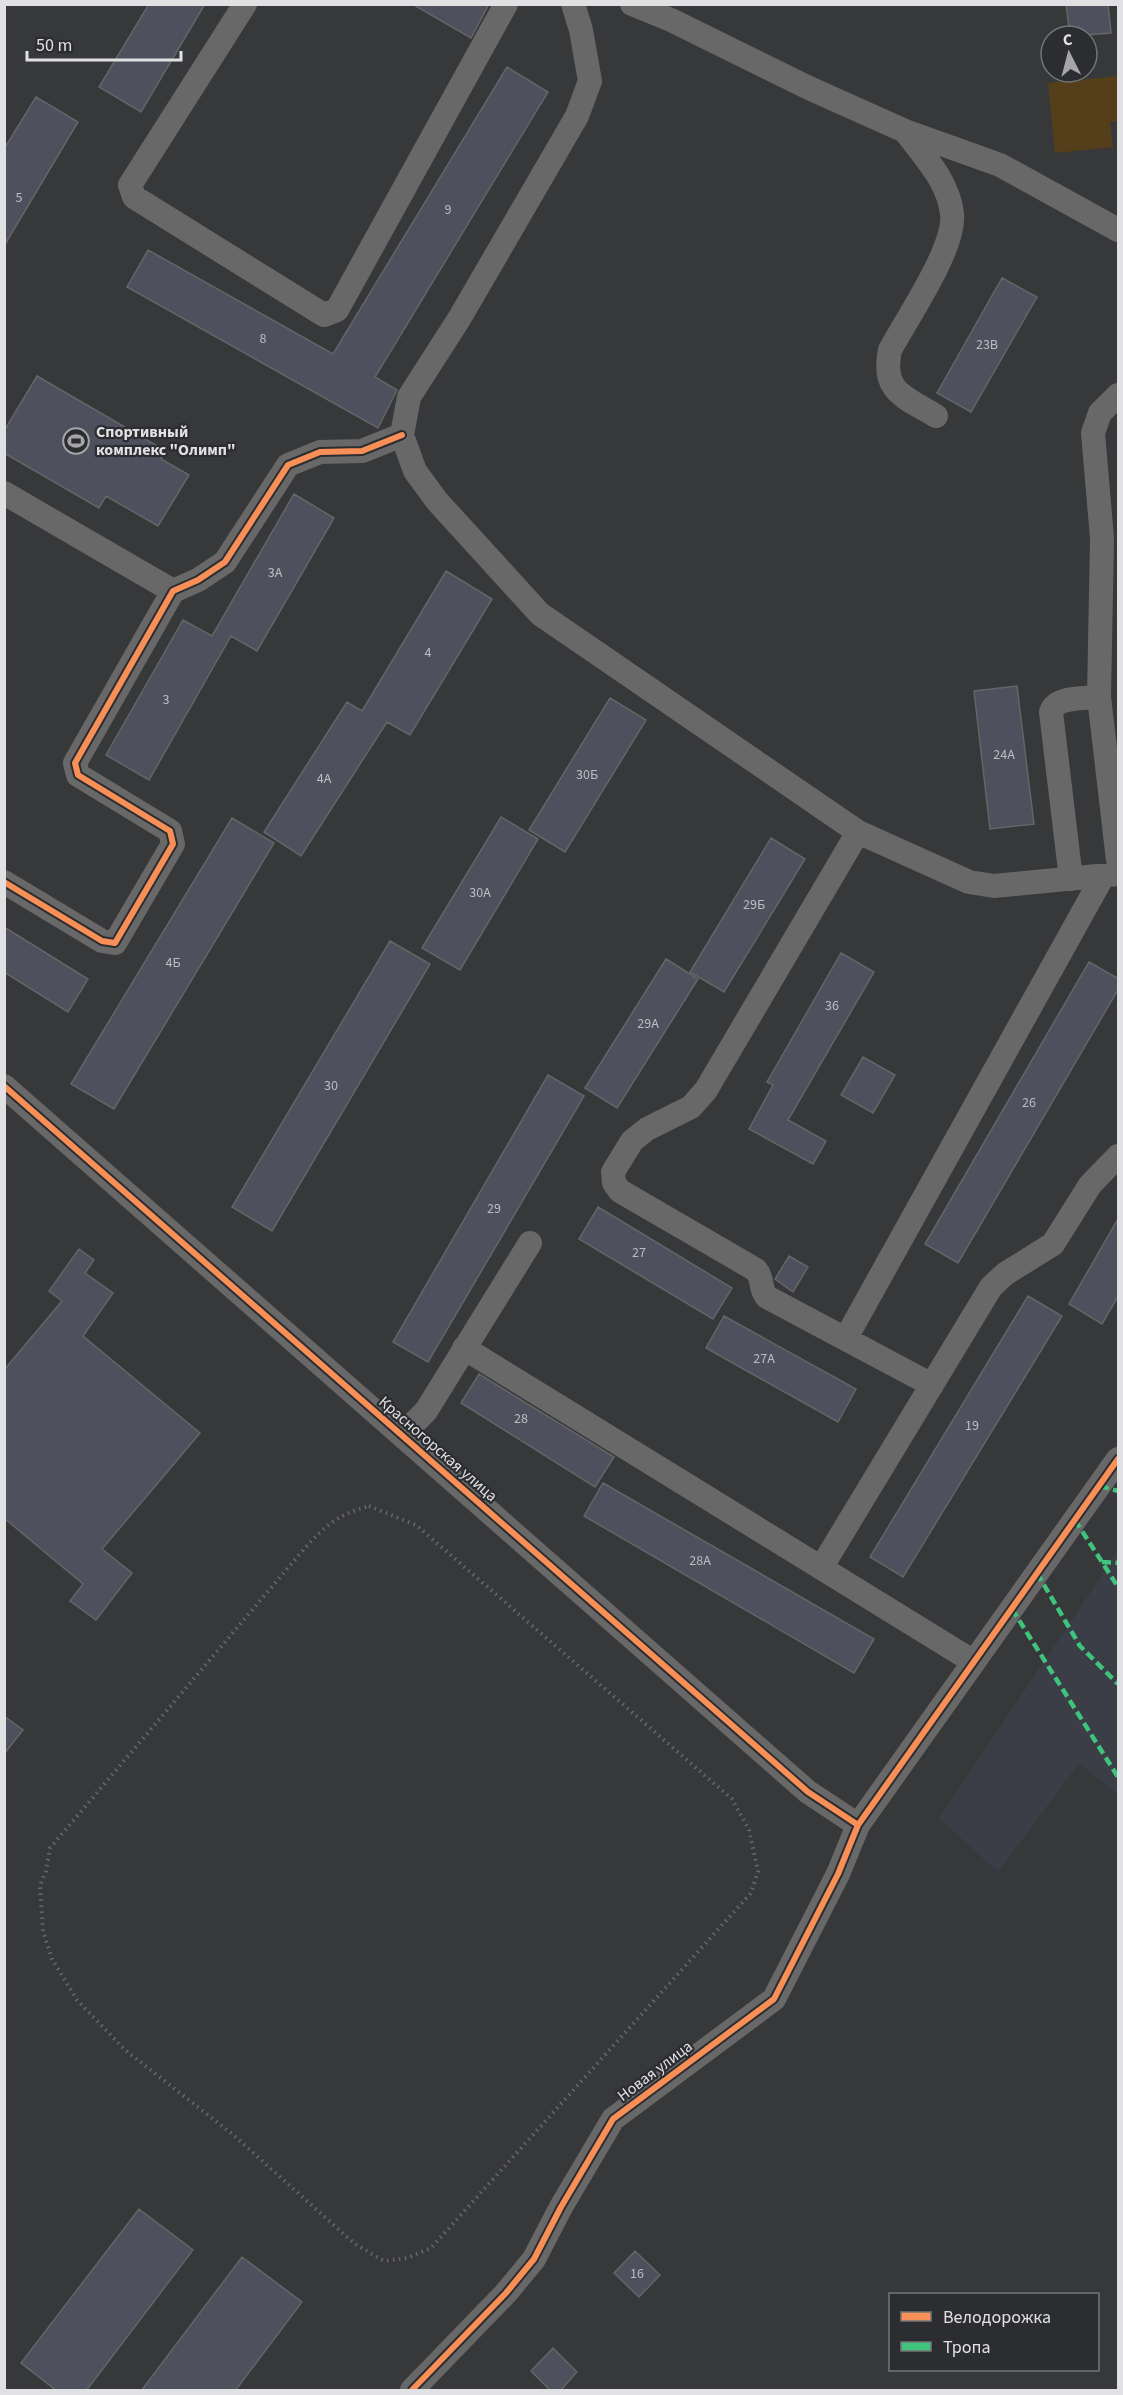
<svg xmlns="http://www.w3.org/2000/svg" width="1123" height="2395" viewBox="0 0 1123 2395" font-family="'Source Sans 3',sans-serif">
  <rect width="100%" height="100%" fill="#37383a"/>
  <path fill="#3c3e47" d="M 1118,1551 L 1118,1794 L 1079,1763 L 998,1872 L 939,1818 Z"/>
  <path fill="#543f1a" d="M 1118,76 L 1118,121 L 1110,122 L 1113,147 L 1055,153 L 1048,83 Z"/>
  <path fill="#4e505d" stroke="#656567" stroke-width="1.5" d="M 149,4 L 205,4 L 141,112 L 99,87 Z
    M 412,4 L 489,4 L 471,38 Z
    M 1066,4 L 1108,4 L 1111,33 L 1070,36 Z
    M 507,67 L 548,92 L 375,377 L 397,390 L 378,428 L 127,287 L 148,250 L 333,354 Z
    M 36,97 L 78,122 L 4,246 L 4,149 Z
    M 1002,278 L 1037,297 L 971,412 L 937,393 Z
    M 37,376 L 166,451 L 161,459 L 189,475 L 158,526 L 106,496 L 99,508 L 4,453 L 4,431 Z
    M 294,494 L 334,518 L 257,651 L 231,636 L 149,780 L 106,755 L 183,620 L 212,636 Z
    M 446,571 L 492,599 L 410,735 L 387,722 L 301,856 L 264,832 L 347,702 L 362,711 Z
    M 1017,686 L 1034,824 L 990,829 L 974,691 Z
    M 610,698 L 646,720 L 565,852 L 529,830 Z
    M 501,817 L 538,839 L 460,970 L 422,948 Z
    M 232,818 L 274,843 L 114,1109 L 71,1084 Z
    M 771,838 L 805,859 L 724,992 L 690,972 Z
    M 4,927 L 88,979 L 68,1012 L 4,972 Z
    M 390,941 L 430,964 L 272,1231 L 232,1207 Z
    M 841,953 L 874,972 L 788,1120 L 826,1141 L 813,1164 L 749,1129 L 773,1085 L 767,1082 Z
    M 666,959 L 698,979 L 617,1108 L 585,1088 Z
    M 1089,962 L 1119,979 L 1119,988 L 958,1263 L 925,1244 Z
    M 863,1057 L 895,1075 L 873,1113 L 841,1095 Z
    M 548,1075 L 584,1096 L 428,1362 L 393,1342 Z
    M 598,1207 L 732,1288 L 713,1319 L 579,1239 Z
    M 1119,1217 L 1119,1295 L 1102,1324 L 1069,1304 Z
    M 79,1249 L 94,1260 L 85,1273 L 113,1293 L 83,1336 L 200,1433 L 102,1549 L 132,1573 L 96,1620 L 70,1601 L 83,1584 L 4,1518 L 4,1370 L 62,1301 L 49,1291 Z
    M 789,1256 L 808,1267 L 793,1292 L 775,1279 Z
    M 1028,1296 L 1062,1316 L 903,1577 L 870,1557 Z
    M 724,1316 L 856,1389 L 838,1422 L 706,1348 Z
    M 479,1374 L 614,1457 L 595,1487 L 461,1403 Z
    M 603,1483 L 874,1639 L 854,1673 L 584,1516 Z
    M 4,1716 L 23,1730 L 4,1754 Z
    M 139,2209 L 193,2250 L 86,2391 L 57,2391 L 21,2363 Z
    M 635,2251 L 660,2275 L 639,2297 L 614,2273 Z
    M 242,2257 L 302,2302 L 235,2391 L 141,2391 Z
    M 553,2348 L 577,2372 L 560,2391 L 551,2391 L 531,2371 Z"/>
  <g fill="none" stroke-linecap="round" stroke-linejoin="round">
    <path stroke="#686869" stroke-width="4" stroke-dasharray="1.5 4.5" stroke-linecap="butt" d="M 369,1506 L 416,1525 L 732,1799 L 749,1830 L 758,1871 L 751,1893 L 431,2248 L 407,2258 L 384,2261 L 355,2244 L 231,2133 L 125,2050 L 77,2000 L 52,1959 L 43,1931 L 40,1885 L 46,1871 L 50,1848 L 304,1549 C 326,1525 337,1515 369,1506 Z"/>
    <path stroke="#696869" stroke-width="24" d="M 245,4 L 130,185 L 134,197 L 324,315 L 337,310 L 506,4
      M 573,4 L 581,30 L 590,81 L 577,116 L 459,319 L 409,397 L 402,435 L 415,471 L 437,501 L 540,614 L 858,832 L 969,882 L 994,886 L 1118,874
      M 632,4 L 671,20 L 809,88 L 905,131 L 1000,165 L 1118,230
      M 905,131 C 923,155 949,182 952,214 C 956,247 907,318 890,350 C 881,392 905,397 936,416
      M 4,493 L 173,591
      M 1099,697 L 1102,538 L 1093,433 L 1100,413 L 1118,395
      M 858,832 L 706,1090 L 691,1107 L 647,1129 L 632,1141 L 613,1172 L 614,1183 L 620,1191 L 756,1270 C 764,1279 759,1289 767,1297 L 932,1385
      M 1071,879 L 1051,712 C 1056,696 1084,699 1099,697 L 1118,860
      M 4,882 L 102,941 L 115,943 L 173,844 L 170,831 L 78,775 L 75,763 L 173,591 L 198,580 L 225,562 L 288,465 L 320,452 L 362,451 L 402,435
      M 4,1086 L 808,1792 L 858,1825
      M 846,1338 L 1103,876
      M 464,1348 L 974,1662
      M 402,1435 L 426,1411 L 530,1243
      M 821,1568 L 991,1287 L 1005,1274 L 1053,1244 L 1090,1185 L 1118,1156
      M 412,2390 L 506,2293 L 534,2259 L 561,2207 L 613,2119 L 774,1999 L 838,1874 L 858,1825 L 1118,1459"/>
    <path stroke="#40c37c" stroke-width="4.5" stroke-dasharray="9 4.5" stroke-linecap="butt" d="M 1100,1486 L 1118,1491
      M 1075,1520 L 1118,1587
      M 1102,1562 L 1118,1563
      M 1037,1573 L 1080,1646 L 1118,1684
      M 1012,1609 L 1118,1777"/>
    <g stroke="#2c2d31" stroke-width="10">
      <path id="cycleway" d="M 4,882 L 102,941 L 115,943 L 173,844 L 170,831 L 78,775 L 75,763 L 173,591 L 198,580 L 225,562 L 288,465 L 320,452 L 362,451 L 402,435
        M 4,1086 L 808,1792 L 858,1825
        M 412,2390 L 506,2293 L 534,2259 L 561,2207 L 613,2119 L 774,1999 L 838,1874 L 858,1825 L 1118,1459"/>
    </g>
    <use href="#cycleway" stroke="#f78f57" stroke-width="6"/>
  </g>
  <defs>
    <g id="stadium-ring" transform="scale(1.35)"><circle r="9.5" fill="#2c2d31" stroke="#a6a6a8" stroke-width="1.5"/><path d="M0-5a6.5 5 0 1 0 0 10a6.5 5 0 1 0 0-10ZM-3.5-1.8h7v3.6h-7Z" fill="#a6a6a8"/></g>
  </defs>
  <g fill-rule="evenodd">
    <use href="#stadium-ring" x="76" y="441"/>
  </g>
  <g text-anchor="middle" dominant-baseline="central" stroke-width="4.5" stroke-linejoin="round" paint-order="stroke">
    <g font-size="14" fill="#bcbdc2">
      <text x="19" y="198">5</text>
      <text x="448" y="210">9</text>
      <text x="263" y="339">8</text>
      <text x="987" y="345">23В</text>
      <text x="275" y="573">3А</text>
      <text x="428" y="653">4</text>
      <text x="166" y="700">3</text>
      <text x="1004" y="755">24А</text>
      <text x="587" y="775">30Б</text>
      <text x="324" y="779">4А</text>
      <text x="480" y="893">30А</text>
      <text x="754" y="905">29Б</text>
      <text x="173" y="963">4Б</text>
      <text x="832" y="1006">36</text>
      <text x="648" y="1024">29А</text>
      <text x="331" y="1086">30</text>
      <text x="1029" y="1103">26</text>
      <text x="494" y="1209">29</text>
      <text x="639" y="1253">27</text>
      <text x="764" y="1359">27А</text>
      <text x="521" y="1419">28</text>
      <text x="972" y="1426">19</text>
      <text x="700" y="1561">28А</text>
      <text x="637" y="2274">16</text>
    </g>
    <g font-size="16" font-weight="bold" fill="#e1e1e4" stroke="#2c2d31" text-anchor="start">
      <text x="96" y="432">Спортивный<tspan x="96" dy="18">комплекс "Олимп"</tspan></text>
    </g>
    <g font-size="16" fill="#e1e1e4" stroke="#2c2d31">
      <text transform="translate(438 1449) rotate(41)">Красногорская улица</text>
      <text transform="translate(655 2071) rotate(-37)">Новая улица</text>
    </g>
  </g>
  <rect width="1123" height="2395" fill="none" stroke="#e1e1e4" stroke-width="12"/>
  <rect x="889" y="2293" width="210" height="78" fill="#2c2d31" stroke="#747579" stroke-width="1.5"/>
  <rect x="901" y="2312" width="30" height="9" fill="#f78f57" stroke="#747579" stroke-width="1.5"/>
  <text x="943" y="2323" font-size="18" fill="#e1e1e4">Велодорожка</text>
  <rect x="901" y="2342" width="30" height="9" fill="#40c37c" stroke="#747579" stroke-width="1.5"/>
  <text x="943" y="2353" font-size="18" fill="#e1e1e4">Тропа</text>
  <g transform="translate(1069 54) rotate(354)"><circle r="28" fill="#2c2d31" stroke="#747579" stroke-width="1.5"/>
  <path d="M0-4.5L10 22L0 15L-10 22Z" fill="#a6a6a8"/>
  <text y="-9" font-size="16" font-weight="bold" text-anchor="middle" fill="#e1e1e4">С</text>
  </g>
  <path d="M27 51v9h154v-9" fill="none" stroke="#e1e1e4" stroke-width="3"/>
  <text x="36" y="51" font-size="18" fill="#e1e1e4" stroke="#2c2d31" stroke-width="4.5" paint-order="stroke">50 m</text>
</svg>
